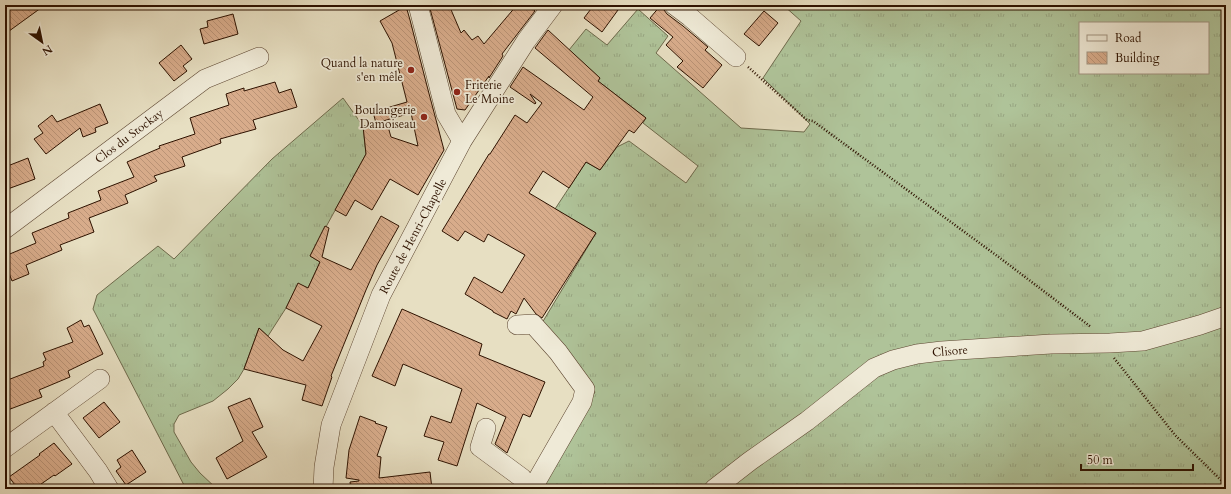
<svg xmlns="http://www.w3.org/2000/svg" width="1231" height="494" viewBox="0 0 1231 494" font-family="Cardo,serif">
  <defs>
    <pattern id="grass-tufts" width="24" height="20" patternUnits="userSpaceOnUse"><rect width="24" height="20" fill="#afc399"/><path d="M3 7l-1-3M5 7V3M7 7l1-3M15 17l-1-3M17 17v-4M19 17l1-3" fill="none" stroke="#97a682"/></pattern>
    <pattern id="building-back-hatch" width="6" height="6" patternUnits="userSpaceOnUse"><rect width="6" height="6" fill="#d8ac8b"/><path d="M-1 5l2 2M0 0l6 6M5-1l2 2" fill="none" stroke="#ba9376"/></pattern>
  </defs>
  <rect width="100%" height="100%" fill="#e7dfc2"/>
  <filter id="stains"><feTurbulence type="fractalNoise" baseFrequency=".005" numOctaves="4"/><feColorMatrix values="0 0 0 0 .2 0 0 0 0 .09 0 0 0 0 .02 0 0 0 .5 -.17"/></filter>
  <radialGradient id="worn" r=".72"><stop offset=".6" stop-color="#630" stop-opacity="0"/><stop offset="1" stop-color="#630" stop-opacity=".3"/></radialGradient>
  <path fill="url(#grass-tufts)" stroke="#6e6a4c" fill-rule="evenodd" d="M 783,5 L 1226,5 L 1226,311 L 1162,331 L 925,348 L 799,421 L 705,489 L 538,489 L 595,392 L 542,323 L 596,233 L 555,209 L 586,162 L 600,170 L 617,147 L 629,141 L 686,183 L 698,166 L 643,123 L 646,118 L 598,81 L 600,78 L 569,50 L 586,29 L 607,45 L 638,9 L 668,36 L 656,53 L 741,128 L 804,132 L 810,124 L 763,78 L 801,21 ZM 1080,23 L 1208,23 L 1208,73 L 1080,73 Z
    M 343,98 L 363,126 L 366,154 L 310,256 L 320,262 L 308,288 L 298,284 L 286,308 L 268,336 L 259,328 L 244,369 L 238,379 L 228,389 L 213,401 L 179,415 L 174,424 L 174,432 L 191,462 L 200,473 L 217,489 L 186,489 L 93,309 L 97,295 L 158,246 L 174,259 L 272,159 Z
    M 1226,319 L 1226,489 L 723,489 L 896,363 L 1107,347 Z"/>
  <path fill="url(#building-back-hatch)" stroke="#2e1200" d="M 5,5 L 45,5 L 5,34 Z
    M 429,5 L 449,5 L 461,33 L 464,30 L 472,40 L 478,36 L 484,44 L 517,5 L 528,5 L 535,11 L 502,54 L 503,56 L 489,78 L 489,76 L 465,110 L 457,109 Z
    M 594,5 L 612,5 L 618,10 L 602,32 L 584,18 Z
    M 661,5 L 663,5 L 664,10 L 667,14 L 683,26 L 708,47 L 705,50 L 722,65 L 703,88 L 677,67 L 683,61 L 666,45 L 673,37 L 650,18 Z
    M 406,6 L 410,20 L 427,86 L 444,150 L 418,195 L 390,179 L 372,210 L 355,200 L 346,216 L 335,210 L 366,154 L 363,126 L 387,123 L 391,137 L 418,146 L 411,113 L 376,123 L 373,112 L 407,102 L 392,43 L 380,21 Z
    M 764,11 L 778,23 L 759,46 L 744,34 Z
    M 233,14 L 238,34 L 204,44 L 200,29 L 208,27 L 207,21 Z
    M 548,30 L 600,78 L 598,81 L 646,118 L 634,133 L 629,130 L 600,170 L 586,162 L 569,188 L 543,171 L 529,193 L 596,233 L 542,318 L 536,314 L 524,298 L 516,314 L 511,311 L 507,319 L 493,312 L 493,311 L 465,294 L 474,277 L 502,293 L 525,255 L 488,234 L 484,242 L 465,231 L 458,241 L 442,231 L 489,154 L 490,154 L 515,115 L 527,123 L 542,103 L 530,94 L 536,103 L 535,104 L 510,87 L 523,67 L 584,110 L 593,97 L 535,48 Z
    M 181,45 L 192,59 L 183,66 L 187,71 L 174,81 L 159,63 Z
    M 275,82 L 279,93 L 291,89 L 297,107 L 253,120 L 256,129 L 220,139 L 221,143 L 182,157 L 185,166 L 154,176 L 157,181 L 125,195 L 128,203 L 89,218 L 94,232 L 60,245 L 62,250 L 26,265 L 29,274 L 12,281 L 5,263 L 5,256 L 36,243 L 32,233 L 69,218 L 68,213 L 101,200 L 98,191 L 134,177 L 127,162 L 160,148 L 159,146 L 195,134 L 190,118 L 229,105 L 226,94 L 244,88 L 244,91 Z
    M 100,104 L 108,123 L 95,128 L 96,132 L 83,137 L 80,128 L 46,154 L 34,139 L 43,133 L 38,126 L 52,115 L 57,122 Z
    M 28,158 L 35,179 L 5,190 L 5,167 Z
    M 381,216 L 399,226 L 377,265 L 366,290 L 331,376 L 332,377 L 322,406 L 302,400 L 306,385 L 244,369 L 259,328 L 283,350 L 303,361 L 322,326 L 286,308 L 298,283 L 308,288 L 320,262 L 310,256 L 325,226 L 329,228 L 322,257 L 351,270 Z
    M 402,309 L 482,344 L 479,355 L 545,382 L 530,417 L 523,414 L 507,453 L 495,444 L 506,417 L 477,403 L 457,466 L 438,460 L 444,442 L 424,436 L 431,416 L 451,423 L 462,389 L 403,364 L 395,386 L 372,376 Z
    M 81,320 L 84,327 L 89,325 L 103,354 L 68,371 L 70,377 L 39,390 L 42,397 L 5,411 L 5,381 L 44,366 L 43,362 L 46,360 L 43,353 L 73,342 L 67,328 Z
    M 250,398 L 263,427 L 252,432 L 267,457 L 227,479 L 216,458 L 243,441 L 228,407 Z
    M 104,402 L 120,422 L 99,438 L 83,418 Z
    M 360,416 L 376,422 L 375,423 L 387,427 L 377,456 L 381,457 L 379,478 L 430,472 L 432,489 L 351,489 L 350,482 L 359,481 L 359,480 L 346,478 L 349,450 Z
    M 54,443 L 72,464 L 55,476 L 54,475 L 34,489 L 18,489 L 9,477 L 40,455 L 39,454 Z
    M 132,450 L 146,472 L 126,485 L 116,471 L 121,467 L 117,460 Z"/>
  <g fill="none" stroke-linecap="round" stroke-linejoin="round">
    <g stroke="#5c4530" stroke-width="20">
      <path id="minor" d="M 418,5 L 446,114 L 462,141
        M 674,5 L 690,17 L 736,57
        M 5,229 L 205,79 L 259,57
        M 517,325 L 533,324 L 558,352 L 585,389 L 582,402 L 532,489
        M 54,412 L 98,471 L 109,489
        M 486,428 L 480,447 L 522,478 L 530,489
        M 5,448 L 100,379
        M 323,489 L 324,467 L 331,425 L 381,295 L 462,141 L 526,41 L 553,5
        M 714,489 L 750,461 L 807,421 L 874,368 L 893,360 L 917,354 L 942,351 L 1051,344 L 1110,343 L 1143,341 L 1200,325 L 1226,316"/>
    </g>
    <path stroke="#2e1200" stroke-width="2.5" stroke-dasharray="1 2" stroke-linecap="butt" d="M 748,67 L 807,120 L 813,121 L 1000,258 L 1091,327
      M 1114,358 L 1175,435 L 1226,485"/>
    <use href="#minor" stroke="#efead7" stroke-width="19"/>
  </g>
  <g fill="#8f2418" stroke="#efead7" stroke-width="1.5">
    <circle cx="411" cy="70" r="4"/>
    <circle cx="457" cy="92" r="4"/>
    <circle cx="424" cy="117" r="4"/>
  </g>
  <g text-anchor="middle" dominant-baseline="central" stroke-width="3.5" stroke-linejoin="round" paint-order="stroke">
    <g font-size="12" fill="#2e1200" stroke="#efead7" text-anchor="end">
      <text x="403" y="63">Quand la nature<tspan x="403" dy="14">s'en mêle</tspan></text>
      <text x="465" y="85" text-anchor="start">Friterie<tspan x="465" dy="14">Le Moine</tspan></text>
      <text x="416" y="110">Boulangerie<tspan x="416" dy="14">Damoiseau</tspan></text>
    </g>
    <g font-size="12" fill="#2e1200" stroke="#efead7">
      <text transform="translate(129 136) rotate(-37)">Clos du Stockay</text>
      <text transform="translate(413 236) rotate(-62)">Route de Henri-Chapelle</text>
      <text transform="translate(950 351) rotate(-5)">Clisore</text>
    </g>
  </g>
  <rect width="1231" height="494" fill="none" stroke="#e7dfc2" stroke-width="20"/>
  <rect x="6" y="6" width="1219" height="482" fill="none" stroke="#2e1200" stroke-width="2"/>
  <rect x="10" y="10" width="1211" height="474" fill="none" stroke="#2e1200"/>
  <rect x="1079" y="22" width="130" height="52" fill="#efead7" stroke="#a29481"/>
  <rect x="1087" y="35" width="20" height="6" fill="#efead7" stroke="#a29481"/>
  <text x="1115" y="42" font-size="12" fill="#2e1200">Road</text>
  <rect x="1087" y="52" width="20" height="12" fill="url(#building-back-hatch)" stroke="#a29481"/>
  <text x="1115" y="62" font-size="12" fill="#2e1200">Building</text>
  <g transform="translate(42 42) rotate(147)" stroke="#efead7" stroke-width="3" paint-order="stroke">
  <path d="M0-3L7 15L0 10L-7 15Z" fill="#2e1200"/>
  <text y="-6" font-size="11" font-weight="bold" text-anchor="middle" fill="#2e1200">N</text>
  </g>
  <path d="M1081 464v6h112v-6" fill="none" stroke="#2e1200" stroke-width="2"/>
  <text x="1087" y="464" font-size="12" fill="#2e1200" stroke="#efead7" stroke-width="3" paint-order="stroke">50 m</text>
  <rect width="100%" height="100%" filter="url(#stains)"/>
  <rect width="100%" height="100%" fill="url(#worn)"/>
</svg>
